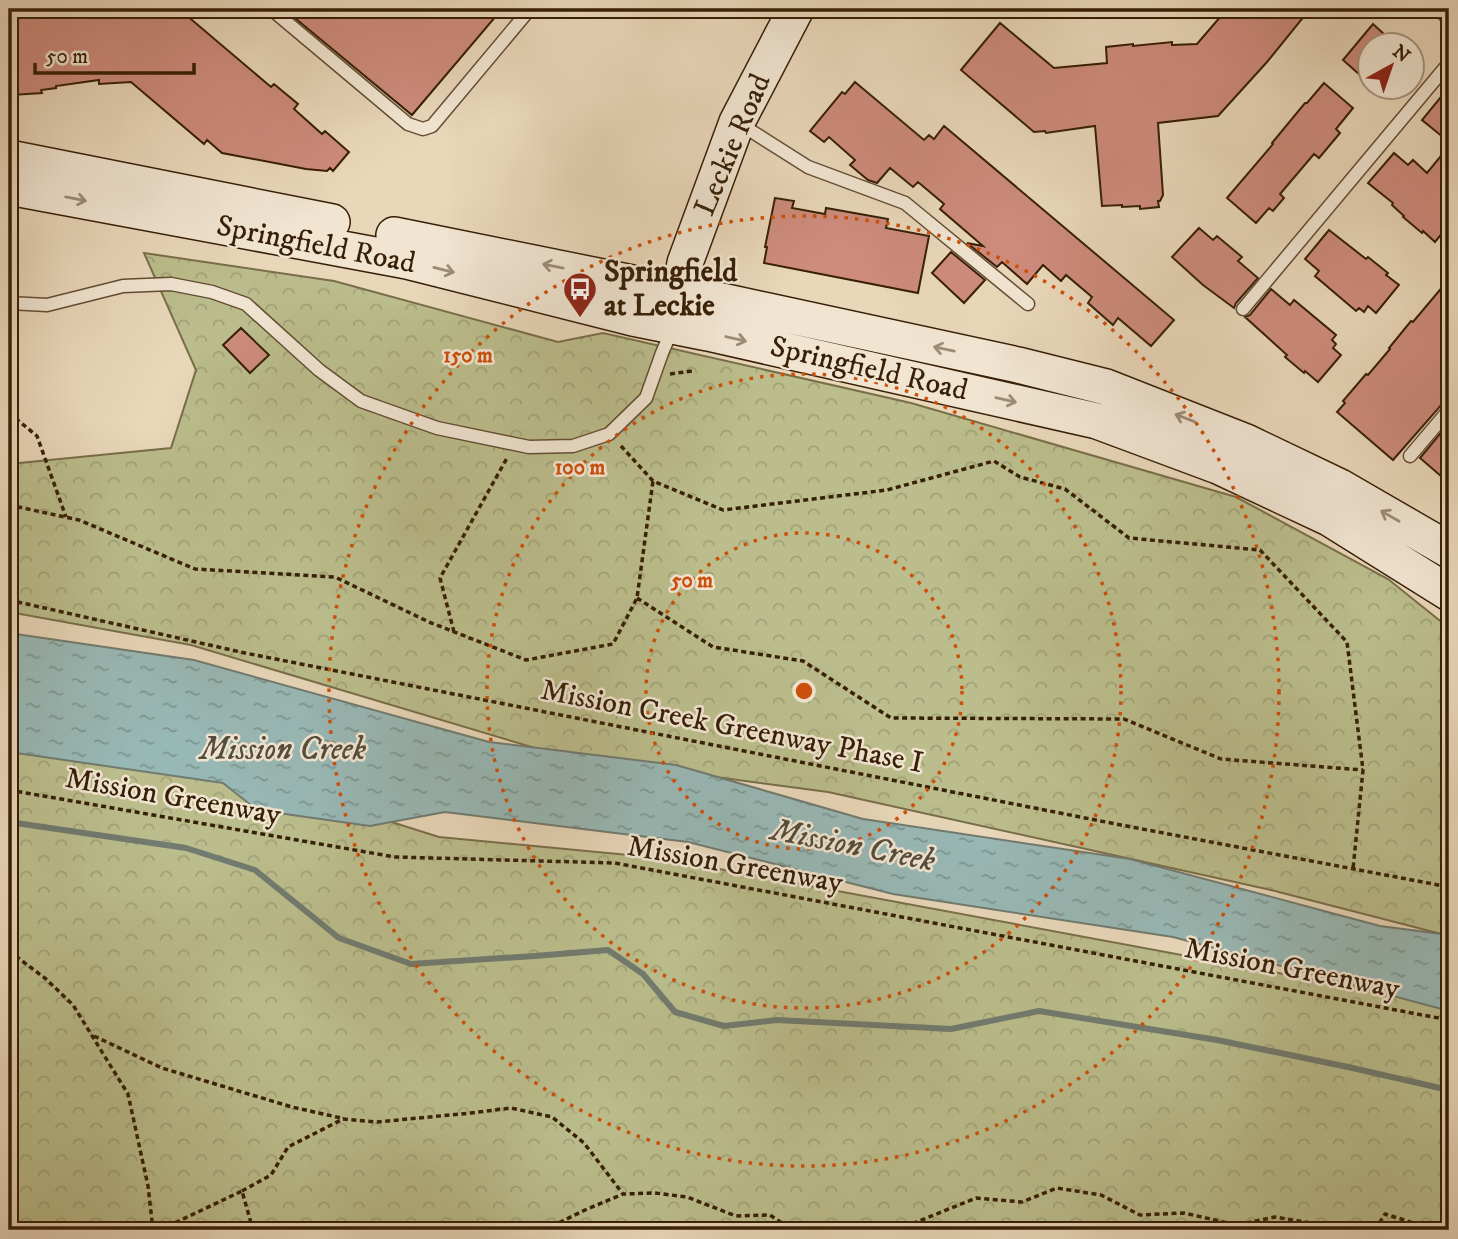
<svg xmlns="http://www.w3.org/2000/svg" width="1458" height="1239" viewBox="0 0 1458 1239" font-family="'IM FELL DW Pica',serif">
  <defs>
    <pattern id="forest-crowns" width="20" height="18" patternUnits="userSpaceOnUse" patternTransform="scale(1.75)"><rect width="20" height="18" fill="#bbbd8c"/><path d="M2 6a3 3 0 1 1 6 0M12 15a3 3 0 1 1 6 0" fill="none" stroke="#a1a277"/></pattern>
    <pattern id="water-ripples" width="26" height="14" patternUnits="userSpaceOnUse" patternTransform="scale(1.75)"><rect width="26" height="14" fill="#98b8b5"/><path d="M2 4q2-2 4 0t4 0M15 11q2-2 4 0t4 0" fill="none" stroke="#7d9591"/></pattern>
  </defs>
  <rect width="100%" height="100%" fill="#e9d7ba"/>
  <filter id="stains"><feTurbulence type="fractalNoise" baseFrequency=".00286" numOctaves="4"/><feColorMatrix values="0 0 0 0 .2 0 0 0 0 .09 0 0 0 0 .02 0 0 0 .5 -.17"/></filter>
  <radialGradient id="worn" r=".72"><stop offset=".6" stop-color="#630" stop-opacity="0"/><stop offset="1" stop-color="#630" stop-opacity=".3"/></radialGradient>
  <path fill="url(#forest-crowns)" stroke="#796e49" stroke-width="2" d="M 144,253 L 334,281 L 558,342 L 603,333 L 911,403 L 1236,497 L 1388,579 L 1449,628 L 1449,936 L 1271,890 L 828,792 L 565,757 L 191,645 L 9,612 L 9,462 L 19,463 L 171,448 L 196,370 Z
    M 9,720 L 100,730 L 439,837 L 660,858 L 1429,1001 L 1449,1006 L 1449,1230 L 9,1230 Z"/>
  <path fill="url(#water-ripples)" stroke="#717b6f" stroke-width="2" d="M 9,633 L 194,660 L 489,742 L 676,765 L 863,819 L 1130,859 L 1380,926 L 1449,935 L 1449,1011 L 1173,937 L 893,894 L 688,842 L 445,812 L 370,826 L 257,810 L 223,783 L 9,752 Z"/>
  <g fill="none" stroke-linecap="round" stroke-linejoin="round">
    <path stroke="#717b6f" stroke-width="6" d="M 9,822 L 186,848 L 255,870 L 339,938 L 411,964 L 535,956 L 608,950 L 643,974 L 675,1012 L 724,1026 L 777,1020 L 951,1029 L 1039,1011 L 1217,1040 L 1348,1067 L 1440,1088 L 1449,1093"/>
  </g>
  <path fill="#cd8b7c" stroke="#371f06" stroke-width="2" d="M 9,9 L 179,9 L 271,87 L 274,84 L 298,104 L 294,109 L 322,134 L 325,131 L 349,152 L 333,171 L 330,168 L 327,171 L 306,169 L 222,153 L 207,140 L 204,144 L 131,82 L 99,84 L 99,80 L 56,86 L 56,88 L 41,90 L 42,93 L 12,95 L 9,75 Z
    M 284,9 L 502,9 L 412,115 Z
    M 1227,9 L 1310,9 L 1267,62 L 1218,116 L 1158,123 L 1163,195 L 1160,201 L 1158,201 L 1159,207 L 1140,209 L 1140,206 L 1122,207 L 1122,205 L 1102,206 L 1095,126 L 1046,133 L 1045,131 L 1034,132 L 961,70 L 1000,23 L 1054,68 L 1107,63 L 1106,47 L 1133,44 L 1133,46 L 1172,42 L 1172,45 L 1197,44 Z
    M 1373,24 L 1397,46 L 1370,46 L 1370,84 L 1343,60 Z
    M 855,82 L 924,140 L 929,135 L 934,139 L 944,126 L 1174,320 L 1151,346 L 1118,318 L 1113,325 L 1088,303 L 1092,297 L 1066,275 L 1061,281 L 1043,265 L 1027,284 L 1002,262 L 997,267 L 967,243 L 983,246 L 940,209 L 944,204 L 918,182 L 913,187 L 890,168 L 877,183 L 868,180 L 850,165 L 855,160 L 829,137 L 824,142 L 810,131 L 842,92 L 845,94 Z
    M 1324,83 L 1353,108 L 1336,129 L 1340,133 L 1319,158 L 1314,154 L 1280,194 L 1284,198 L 1273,211 L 1269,208 L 1256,223 L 1227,198 L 1273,144 L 1272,143 L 1305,103 L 1307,103 Z
    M 1449,87 L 1449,142 L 1422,120 Z
    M 1449,146 L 1449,225 L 1435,242 L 1423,231 L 1422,233 L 1403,217 L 1404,216 L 1392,205 L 1393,203 L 1368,183 L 1394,153 L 1408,165 L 1413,160 L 1427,173 Z
    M 775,198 L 794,201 L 792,208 L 825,214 L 826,208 L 888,219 L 886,228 L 929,236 L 918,293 L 764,263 L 767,247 L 765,247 Z
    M 1199,228 L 1213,240 L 1217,236 L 1242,257 L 1238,261 L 1258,278 L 1236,303 L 1234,308 L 1203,285 L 1172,257 Z
    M 1329,230 L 1366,259 L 1368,257 L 1388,273 L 1386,275 L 1399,285 L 1376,313 L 1368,306 L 1364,312 L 1359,308 L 1356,311 L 1315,276 L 1319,271 L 1305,259 Z
    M 951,252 L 985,280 L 964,303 L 932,273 Z
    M 1449,279 L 1449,401 L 1442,404 L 1393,460 L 1337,412 L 1345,403 L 1343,401 L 1366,374 L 1368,375 L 1390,349 L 1389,348 L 1411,321 L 1413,322 Z
    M 1271,289 L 1290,305 L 1294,300 L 1336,335 L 1332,340 L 1336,344 L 1333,348 L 1341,355 L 1318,382 L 1305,371 L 1304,373 L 1285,357 L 1287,355 L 1245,317 L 1250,315 Z
    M 241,328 L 269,355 L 250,373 L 223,345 Z
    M 1449,423 L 1449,483 L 1420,458 Z"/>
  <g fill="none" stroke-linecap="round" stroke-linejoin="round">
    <g stroke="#644d33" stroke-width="15">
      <path id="service" d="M 271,9 L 408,124 L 423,129 L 432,126 L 530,9
        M 740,124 L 808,167 L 905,203 L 1028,304
        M 9,303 L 47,305 L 123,286 L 171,284 L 212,292 L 246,304 L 319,370 L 361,401 L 437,428 L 529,447 L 573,446 L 609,434 L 646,398 L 662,353 L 673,327
        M 1243,309 L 1449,63
        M 1410,456 L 1449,410"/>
    </g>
    <g stroke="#644d33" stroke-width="27">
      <path id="minor" d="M 1447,9 L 1449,11"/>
    </g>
    <g stroke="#371f06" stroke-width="38">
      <path id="secondary" d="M 9,158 L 332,222
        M 9,187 L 407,261 L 633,318 L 708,333 L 1097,421 L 1218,466 L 1329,518 L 1449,593
        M 394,235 L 717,300 L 1018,365 L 1106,387 L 1246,442 L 1340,487 L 1449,550
        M 675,316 L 685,263 L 737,122 L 796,9"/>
    </g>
    <path stroke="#371f06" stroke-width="3.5" stroke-dasharray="5 3.5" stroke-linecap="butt" d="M 670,374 L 692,371
      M 9,413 L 37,436 L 66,517
      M 621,446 L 653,481 L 723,510 L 887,490 L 994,461 L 1020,477 L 1065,489 L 1129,538 L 1260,550 L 1347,642 L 1363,770 L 1353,869
      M 9,505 L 79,520 L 195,569 L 335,577 L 429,622 L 526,660 L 613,644 L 637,598 L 653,481
      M 637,598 L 713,647 L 803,661 L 891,718 L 1124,719 L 1221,759 L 1363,770
      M 9,600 L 245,653 L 1121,825 L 1449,887
      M 454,632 L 440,578 L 507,458
      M 9,790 L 395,857 L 615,863 L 1449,1020
      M 9,951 L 46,979 L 73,1005 L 128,1094 L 148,1186 L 153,1230
      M 94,1036 L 162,1068 L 292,1107 L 341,1118
      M 242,1191 L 271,1175 L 288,1147 L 343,1119 L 377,1122 L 471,1113 L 511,1108 L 552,1117 L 584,1143 L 623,1194 L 655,1193 L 687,1197 L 736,1216 L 770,1215 L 792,1230
      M 160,1230 L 242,1191 L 253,1230
      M 544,1230 L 585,1210 L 623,1194
      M 897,1230 L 976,1198 L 1022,1202 L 1057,1188 L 1101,1195 L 1140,1215 L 1184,1213 L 1237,1225 L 1275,1217 L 1317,1224 L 1328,1230
      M 1375,1230 L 1385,1214 L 1436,1230"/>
    <use href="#service" stroke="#f1e5d2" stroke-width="12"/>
    <use href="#minor" stroke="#f1e5d2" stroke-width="24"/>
    <use href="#secondary" stroke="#f1e5d2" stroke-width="35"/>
  </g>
  <defs><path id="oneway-shaft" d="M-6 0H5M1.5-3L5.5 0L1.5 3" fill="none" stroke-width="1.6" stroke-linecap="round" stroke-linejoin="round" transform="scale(1.75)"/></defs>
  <g stroke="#9d8c76">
    <use href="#oneway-shaft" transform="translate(76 199) rotate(11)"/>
    <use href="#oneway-shaft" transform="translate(553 266) rotate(-169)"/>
    <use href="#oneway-shaft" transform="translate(444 270) rotate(14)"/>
    <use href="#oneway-shaft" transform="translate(736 339) rotate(13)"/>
    <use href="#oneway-shaft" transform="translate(944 349) rotate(-168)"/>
    <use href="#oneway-shaft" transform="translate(1006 400) rotate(13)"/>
    <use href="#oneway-shaft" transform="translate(1185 418) rotate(-159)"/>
    <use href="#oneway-shaft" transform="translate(1390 516) rotate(-150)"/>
  </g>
  <g fill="none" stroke="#cd500b" stroke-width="3.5" stroke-dasharray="3.5 7">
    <circle cx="804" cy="691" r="158"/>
    <circle cx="804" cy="691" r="317"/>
    <circle cx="804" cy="691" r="475"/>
  </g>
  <defs>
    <g id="bus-pin" transform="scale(1.75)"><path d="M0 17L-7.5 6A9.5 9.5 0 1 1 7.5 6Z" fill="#8f2418" stroke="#f1e5d2"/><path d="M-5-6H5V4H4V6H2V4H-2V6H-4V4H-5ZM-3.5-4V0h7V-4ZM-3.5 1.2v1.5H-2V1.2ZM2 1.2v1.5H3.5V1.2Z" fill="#fff"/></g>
  </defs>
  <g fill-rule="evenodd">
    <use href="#bus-pin" x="580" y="289"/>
  </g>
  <g text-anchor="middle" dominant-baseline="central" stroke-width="5" stroke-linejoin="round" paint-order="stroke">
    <g font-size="30" fill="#371f06" stroke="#f1e5d2">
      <text transform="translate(733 145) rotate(-67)">Leckie Road</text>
      <text transform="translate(316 245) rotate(11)">Springfield Road</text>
      <text transform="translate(869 369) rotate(13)">Springfield Road</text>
      <text transform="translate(732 727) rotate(11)">Mission Creek Greenway Phase I</text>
      <text transform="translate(173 797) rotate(10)">Mission Greenway</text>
      <text transform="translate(735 865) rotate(10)">Mission Greenway</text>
      <text transform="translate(1292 969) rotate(11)">Mission Greenway</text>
    </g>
    <g font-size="30" font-weight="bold" fill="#371f06" stroke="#f1e5d2" text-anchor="start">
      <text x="604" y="272">Springfield<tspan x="604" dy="34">at Leckie</tspan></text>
    </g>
    <g font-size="32" font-style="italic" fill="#544d3b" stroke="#f1e5d2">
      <text x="283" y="750">Mission Creek</text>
      <text transform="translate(853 846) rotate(11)">Mission Creek</text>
    </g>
  </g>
  <circle cx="804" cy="691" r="10" fill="#cd500b" stroke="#f1e5d2" stroke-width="3.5"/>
  <g font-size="21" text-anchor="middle" font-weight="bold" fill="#cd500b" stroke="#f1e5d2" stroke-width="5" stroke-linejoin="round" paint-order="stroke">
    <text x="468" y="362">150 m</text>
    <text x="580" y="474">100 m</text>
    <text x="692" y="587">50 m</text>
  </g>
  <rect width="1458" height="1239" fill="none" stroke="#e9d7ba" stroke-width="35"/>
  <rect x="10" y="10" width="1437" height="1218" fill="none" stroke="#371f06" stroke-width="3.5"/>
  <rect x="18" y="18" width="1423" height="1204" fill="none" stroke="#371f06" stroke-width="2"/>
  <g transform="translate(1391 66) rotate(40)"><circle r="33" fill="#f1e5d2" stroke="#a79680" stroke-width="2"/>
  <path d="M0-5L12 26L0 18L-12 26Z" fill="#8f2418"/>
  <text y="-10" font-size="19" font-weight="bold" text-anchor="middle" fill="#371f06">N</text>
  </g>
  <path d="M35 63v10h159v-10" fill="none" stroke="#371f06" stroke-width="3.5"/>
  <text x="46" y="63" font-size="21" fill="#371f06" stroke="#f1e5d2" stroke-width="5" paint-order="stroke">50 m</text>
  <rect width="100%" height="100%" filter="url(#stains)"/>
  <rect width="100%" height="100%" fill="url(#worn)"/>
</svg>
